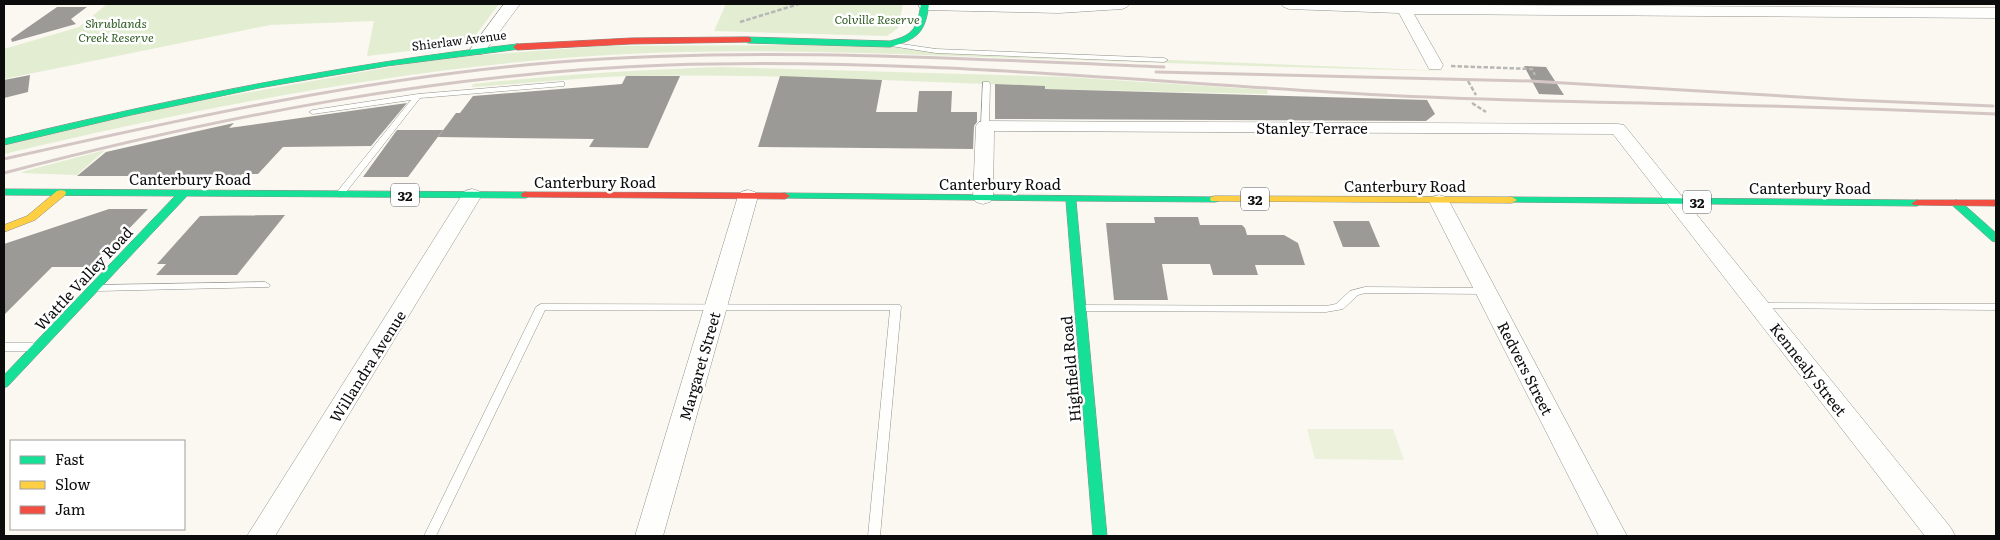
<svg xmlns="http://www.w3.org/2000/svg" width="2000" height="540" viewBox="0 0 2000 540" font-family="Literata,serif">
  <rect width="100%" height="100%" fill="#faf8f0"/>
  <path fill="#e3edd2" d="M 107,4 L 499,4 L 469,44 L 367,56 L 374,21 L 270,25 L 4,79 L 4,49 L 79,27 Z
    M 726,4 L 903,4 L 898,28 L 887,36 L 714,31 Z
    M 811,45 L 936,48 L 936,51 L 1452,71 C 1296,68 1140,62 983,57 C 864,53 745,48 625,54 C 414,65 208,106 4,154 L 4,145 L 145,111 L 440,58 L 604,46 Z
    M 721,67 L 1066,77 L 1267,90 L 1268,94 L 1045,89 L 1045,86 C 906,82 766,73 627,76 C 575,78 523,84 472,87 L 473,84 C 555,75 638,70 721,67 Z
    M 105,150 L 77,175 L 21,173 L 25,171 Z"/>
  <path fill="#ecf1dc" d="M 1307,429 L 1393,429 L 1404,460 L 1315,459 Z"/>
  <path fill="#9c9a96" d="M 57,7 L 87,7 L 71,19 L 76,24 L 12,42 L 11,39 Z
    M 1524,66 L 1546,67 L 1564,95 L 1539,94 Z
    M 30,75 L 28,92 L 4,98 L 4,80 Z
    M 626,76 L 680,76 L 648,148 L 589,147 L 594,139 L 438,137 L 456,113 L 460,113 L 473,96 L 622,84 Z
    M 780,76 L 882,80 L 876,112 L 917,112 L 919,91 L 952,91 L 951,112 L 977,112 L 977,122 L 974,126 L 973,149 L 758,147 Z
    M 995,84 L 1045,86 L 1045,89 L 1427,100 L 1435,114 L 1426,121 L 995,119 Z
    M 407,103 L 371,146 L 283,147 L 258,174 L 242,174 L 240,176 L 77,176 L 106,152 L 189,133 L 234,123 L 229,128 Z
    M 397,130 L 443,130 L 408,177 L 363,177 Z
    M 109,209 L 148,209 L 92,267 L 52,267 L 4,315 L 4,244 Z
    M 285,215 L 237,275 L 156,275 L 166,264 L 157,264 L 200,216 Z
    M 1154,217 L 1198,217 L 1200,225 L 1242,225 L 1245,228 L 1247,235 L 1284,235 L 1298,243 L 1305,265 L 1255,265 L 1258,275 L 1213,275 L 1210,264 L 1162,264 L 1168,300 L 1114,300 L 1106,223 L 1155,223 Z
    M 1333,221 L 1369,221 L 1380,247 L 1343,247 Z"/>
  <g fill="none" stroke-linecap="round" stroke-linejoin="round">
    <g stroke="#93928f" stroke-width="1">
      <path id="lane" d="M 888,42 L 936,49 L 1164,58 L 1168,60 L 1164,62 L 936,53 L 891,46 L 887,44 Z
        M 561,82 L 564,82 L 564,86 L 420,98 L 343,196 L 340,197 L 335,194 L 337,192 L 411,100 L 313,114 L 309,112 L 313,110 L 418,94 Z
        M 983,82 L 989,82 L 990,84 L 989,126 L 985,129 L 981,126 Z
        M 265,282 L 270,285 L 269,287 L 98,291 L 93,288 L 98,285 Z
        M 1365,287 L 1486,288 L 1491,291 L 1486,294 L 1365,293 L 1358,295 L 1343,309 L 1326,312 L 1081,311 L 1076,308 L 1081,305 L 1326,306 L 1336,304 L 1350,291 Z
        M 1758,303 L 1996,304 L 1996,310 L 1754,308 L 1753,306 L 1754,304 Z
        M 541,304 L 900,305 L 901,307 L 880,536 L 868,536 L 890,310 L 545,310 L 436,536 L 424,536 L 536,307 Z
        M 4,343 L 32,343 L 36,344 L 37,347 L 36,350 L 32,351 L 4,351 Z"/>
    </g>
    <g stroke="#93928f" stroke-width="1">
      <path id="street" d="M 504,4 L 520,4 L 483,54 L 471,54 L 469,51 Z
        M 918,4 L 1130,4 L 1127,7 L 1122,9 L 1059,13 L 925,10 L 920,8 Z
        M 1281,4 L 1996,8 L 1996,18 L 1414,14 L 1443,65 L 1441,69 L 1429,69 L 1427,65 L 1399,13 L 1289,9 L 1284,7 Z
        M 985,121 L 1618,124 L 1624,125 L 1951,528 L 1955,536 L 1925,536 L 1613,134 L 994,131 L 993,198 L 990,202 L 983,204 L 976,202 L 973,198 L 976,126 L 979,122 Z
        M 472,189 L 479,191 L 482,195 L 275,536 L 247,536 L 462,195 L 465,191 Z
        M 748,190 L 755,192 L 758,196 L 663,536 L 635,536 L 738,196 L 741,192 Z
        M 1439,195 L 1446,197 L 1449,201 L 1627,536 L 1599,536 L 1429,201 L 1432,197 Z"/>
    </g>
    <g stroke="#8a8985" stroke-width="1">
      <path id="fast" d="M 921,4 L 929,4 C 925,33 918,39 890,47 L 748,43 L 744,40 L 748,37 L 890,41 C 914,35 917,28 921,4 Z
        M 517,44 L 520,45 L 520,49 L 387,66 L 259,88 L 131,115 L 4,145 L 4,139 C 174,98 343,64 517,44 Z
        M 4,189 L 526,192 L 531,195 L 526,198 L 187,196 L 8,386 L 4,388 L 4,375 L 175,196 L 4,195 Z
        M 785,193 L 1219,197 L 1220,199 L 1219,201 L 1215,202 L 1076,201 L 1107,536 L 1093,536 L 1066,201 L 781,198 L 780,196 L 781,194 Z
        M 1512,197 L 1917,200 L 1922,203 L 1917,206 L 1508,202 L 1507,200 L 1508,198 Z
        M 1956,200 L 1960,201 L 1996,233 L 1996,242 L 1992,241 L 1952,205 L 1951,203 Z"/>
    </g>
    <g stroke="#8a8985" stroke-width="1">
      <path id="slow" d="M 61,190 L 65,191 L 66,193 L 65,195 L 35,220 L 4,232 L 4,225 L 27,216 L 57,191 Z
        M 1215,196 L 1512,197 L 1517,200 L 1512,203 L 1211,201 L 1210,199 L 1211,197 Z"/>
    </g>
    <g stroke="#8a8985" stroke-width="1">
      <path id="jam" d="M 748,37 L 751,38 L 751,42 L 631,44 L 517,50 L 513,47 L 517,44 L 631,38 Z
        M 526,192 L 785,193 L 790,196 L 785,199 L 522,197 L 521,195 L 522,193 Z
        M 1917,200 L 1996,200 L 1996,206 L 1913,205 L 1912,203 Z"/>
    </g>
    <path stroke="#b7b7b5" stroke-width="2.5" stroke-dasharray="4.5 2" stroke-linecap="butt" d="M 740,22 L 799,4
      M 1451,66 L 1532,69 L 1535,75
      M 1468,81 L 1476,95
      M 1472,103 L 1486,112"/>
    <use href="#lane" fill="#fefefd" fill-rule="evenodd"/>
    <use href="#street" fill="#fefefd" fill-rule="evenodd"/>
    <use href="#fast" fill="#16e098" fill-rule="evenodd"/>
    <use href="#slow" fill="#ffcf43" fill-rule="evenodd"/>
    <use href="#jam" fill="#f24e42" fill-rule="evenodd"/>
    <path stroke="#d5c6c6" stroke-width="3" d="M 1156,72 L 1530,81 L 1850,100 L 1993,106
      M 4,159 C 187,118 372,77 559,62 C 760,46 963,59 1164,67
      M 4,173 C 222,116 443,73 668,65 C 907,57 1144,82 1382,95 C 1496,101 1610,102 1724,105 C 1815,107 1905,110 1996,114"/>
  </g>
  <g text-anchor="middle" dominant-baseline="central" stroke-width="5" stroke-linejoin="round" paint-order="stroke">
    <g font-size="12" font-style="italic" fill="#2f5d23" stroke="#fff">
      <text x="877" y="19">Colville Reserve</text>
      <text x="116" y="23">Shrublands<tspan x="116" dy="14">Creek Reserve</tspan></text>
    </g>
    <g font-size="12" fill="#0c0c0c" stroke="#fff">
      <text transform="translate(459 40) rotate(-7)">Shierlaw Avenue</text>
    </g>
    <g fill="#fff" stroke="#555" stroke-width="1">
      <rect x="391" y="183.5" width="28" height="23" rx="4"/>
      <rect x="1241" y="187.5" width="28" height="23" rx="4"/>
      <rect x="1683" y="190.5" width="28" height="23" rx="4"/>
    </g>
    <g font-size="14" font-weight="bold" fill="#0c0c0c">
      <text x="405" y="195">32</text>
      <text x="1255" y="199">32</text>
      <text x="1697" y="202">32</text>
    </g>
    <g font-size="15" fill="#0c0c0c" stroke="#fff">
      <text x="1312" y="127">Stanley Terrace</text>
      <text x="190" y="178">Canterbury Road</text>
      <text x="595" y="181">Canterbury Road</text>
      <text x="1000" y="183">Canterbury Road</text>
      <text x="1405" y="185">Canterbury Road</text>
      <text x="1810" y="187">Canterbury Road</text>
      <text transform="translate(83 278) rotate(-47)">Wattle Valley Road</text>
      <text transform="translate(367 366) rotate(-58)">Willandra Avenue</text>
      <text transform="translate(699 366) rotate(-74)">Margaret Street</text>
      <text transform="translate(1526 368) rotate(63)">Redvers Street</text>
      <text transform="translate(1070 369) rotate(-95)">Highfield Road</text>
      <text transform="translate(1809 369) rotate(52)">Kennealy Street</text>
    </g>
  </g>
  <rect width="2000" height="540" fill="none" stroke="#0c0c0c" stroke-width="10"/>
  <rect x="10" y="440" width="175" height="90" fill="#ffffff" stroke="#9e9e9e"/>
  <rect x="20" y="456" width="25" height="8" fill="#16e098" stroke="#9e9e9e"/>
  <text x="55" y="465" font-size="15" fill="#0c0c0c">Fast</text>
  <rect x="20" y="481" width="25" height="8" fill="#ffcf43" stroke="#9e9e9e"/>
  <text x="55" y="490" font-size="15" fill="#0c0c0c">Slow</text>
  <rect x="20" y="506" width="25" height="8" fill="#f24e42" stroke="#9e9e9e"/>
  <text x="55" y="515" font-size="15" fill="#0c0c0c">Jam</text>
</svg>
